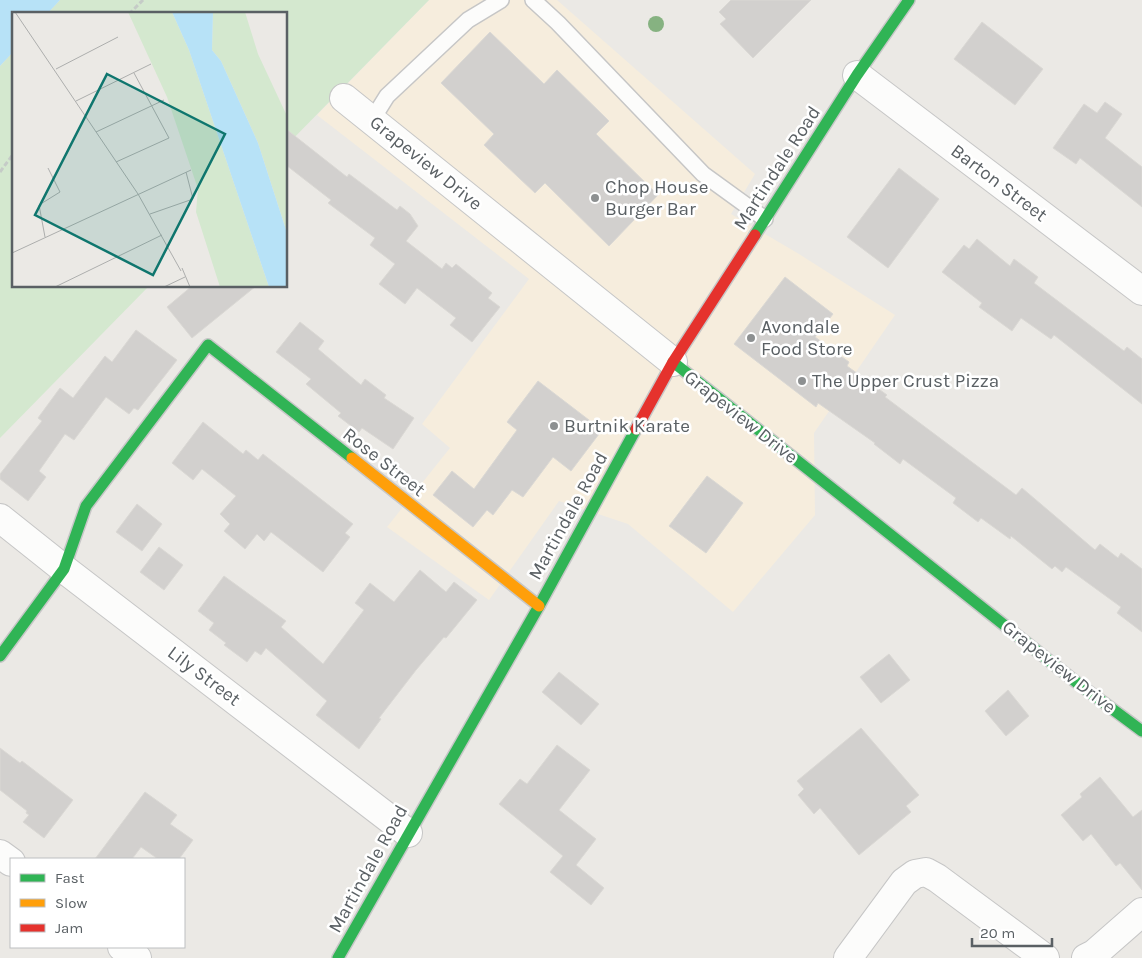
<svg xmlns="http://www.w3.org/2000/svg" width="1142" height="958" viewBox="0 0 1142 958" font-family="Karla,sans-serif">
  <rect width="100%" height="100%" fill="#ebe9e5"/>
  <path fill="#f6eddd" d="M 429,0 L 557,0 L 755,174 L 731,214 L 799,254 L 895,315 L 814,433 L 815,515 L 733,612 L 628,524 L 559,501 L 489,600 L 387,527 L 450,448 L 422,424 L 529,279 L 317,115 Z"/>
  <path fill="#d4e8cf" d="M 60,0 L 429,0 L 286,146 L 286,14 L 47,14 Z
    M 14,51 L 14,286 L 149,286 L 0,438 L 0,66 Z"/>
  <path fill="#b7e2f7" d="M 0,0 L 60,0 L 47,14 L 14,14 L 14,51 L 0,66 Z"/>
  <path fill="#d2d0ce" stroke="#dad8d4" d="M 731,0 L 811,0 L 753,58 L 720,24 L 726,19 L 719,12 Z
    M 982,22 L 1043,69 L 1015,105 L 954,59 Z
    M 490,32 L 544,84 L 557,70 L 609,121 L 596,134 L 658,195 L 609,246 L 545,183 L 535,193 L 484,145 L 494,134 L 441,83 Z
    M 1105,102 L 1122,114 L 1105,138 L 1142,167 L 1142,207 L 1080,158 L 1076,164 L 1053,148 L 1084,104 L 1097,113 Z
    M 286,129 L 347,177 L 349,174 L 397,210 L 400,206 L 410,214 L 418,226 L 406,241 L 442,269 L 446,263 L 452,268 L 456,264 L 492,293 L 488,298 L 500,307 L 472,342 L 450,325 L 456,318 L 417,288 L 405,304 L 379,284 L 395,264 L 370,245 L 375,238 L 328,203 L 331,200 L 286,165 Z
    M 899,168 L 939,199 L 888,268 L 847,237 Z
    M 977,239 L 1010,266 L 1014,259 L 1038,277 L 1034,283 L 1124,351 L 1127,347 L 1142,359 L 1142,404 L 1054,335 L 1051,339 L 1021,318 L 1012,331 L 979,307 L 982,303 L 942,272 L 964,245 L 969,249 Z
    M 785,277 L 833,314 L 815,337 L 849,362 L 847,366 L 887,395 L 885,397 L 1016,495 L 1022,488 L 1095,550 L 1100,544 L 1118,558 L 1121,553 L 1142,569 L 1142,632 L 1117,613 L 1121,607 L 1066,567 L 1062,572 L 1055,566 L 1052,569 L 1011,536 L 1010,539 L 981,518 L 978,522 L 953,503 L 956,498 L 903,459 L 900,464 L 874,444 L 875,443 L 818,403 L 816,407 L 734,344 Z
    M 192,286 L 256,286 L 192,338 L 167,307 Z
    M 300,322 L 324,341 L 318,349 L 361,385 L 365,379 L 386,395 L 384,398 L 414,418 L 393,449 L 362,428 L 359,432 L 338,416 L 341,413 L 306,384 L 311,379 L 276,352 Z
    M 136,330 L 177,360 L 138,410 L 134,408 L 129,414 L 106,397 L 74,440 L 65,434 L 39,471 L 46,477 L 28,501 L 0,479 L 0,474 L 42,421 L 38,418 L 60,388 L 73,398 L 105,356 L 112,362 Z
    M 538,381 L 602,430 L 571,471 L 553,457 L 523,497 L 512,490 L 493,515 L 487,510 L 473,527 L 433,495 L 452,471 L 474,489 L 517,430 L 507,422 Z
    M 203,422 L 243,454 L 246,450 L 258,460 L 263,454 L 353,524 L 345,533 L 350,537 L 323,572 L 271,532 L 264,541 L 257,534 L 245,549 L 224,531 L 230,524 L 220,514 L 236,496 L 202,469 L 193,480 L 172,463 Z
    M 707,476 L 743,503 L 706,553 L 669,526 Z
    M 137,504 L 162,524 L 142,551 L 116,532 Z
    M 159,547 L 183,565 L 164,590 L 140,572 Z
    M 420,570 L 446,592 L 454,582 L 477,600 L 446,638 L 444,637 L 416,670 L 379,718 L 381,719 L 359,749 L 316,715 L 327,701 L 266,648 L 261,655 L 255,651 L 247,662 L 224,645 L 226,643 L 209,630 L 214,623 L 198,611 L 224,576 L 286,621 L 281,627 L 323,664 L 364,610 L 355,603 L 370,583 L 394,602 Z
    M 889,654 L 910,680 L 881,703 L 860,677 Z
    M 559,672 L 599,704 L 581,725 L 542,692 Z
    M 1008,690 L 1029,716 L 1006,736 L 985,711 Z
    M 861,728 L 919,795 L 906,806 L 911,812 L 859,855 L 820,808 L 814,814 L 798,795 L 804,789 L 797,781 Z
    M 557,745 L 590,770 L 559,810 L 596,839 L 576,865 L 604,888 L 591,905 L 550,872 L 563,856 L 499,804 L 520,779 L 527,784 Z
    M 0,748 L 20,763 L 22,761 L 73,800 L 44,838 L 23,822 L 29,815 L 26,813 L 27,811 L 0,790 Z
    M 1100,777 L 1133,817 L 1142,810 L 1142,890 L 1120,863 L 1116,866 L 1091,834 L 1083,841 L 1061,815 L 1082,797 L 1080,794 Z
    M 145,792 L 177,815 L 170,824 L 193,840 L 179,859 L 158,859 L 141,847 L 132,859 L 95,859 Z"/>
  <g fill="none" stroke-linecap="round" stroke-linejoin="round">
    <g stroke="#c6c6c6" stroke-width="18">
      <path id="lane" d="M 533,0 L 558,23 L 703,174 L 765,219
        M 372,120 L 387,96 L 468,20 L 501,0"/>
    </g>
    <g stroke="#c6c6c6" stroke-width="30">
      <path id="street" d="M 857,75 L 1142,291
        M 344,98 L 673,362
        M 0,518 L 64,569 L 408,833
        M 0,854 L 11,862
        M 122,947 L 137,958
        M 848,958 L 904,882 L 915,874 L 926,872 L 937,878 L 1045,958
        M 1086,958 L 1094,954 L 1142,912"/>
    </g>
    <g stroke="#c7c7c7" stroke-width="14">
      <path id="fast" d="M 755,235 L 857,75 L 909,0
        M 673,362 L 1076,682 L 1142,731
        M 0,656 L 64,569 L 86,506 L 208,345 L 352,458
        M 338,958 L 539,606 L 636,429"/>
    </g>
    <g stroke="#c7c7c7" stroke-width="14">
      <path id="slow" d="M 352,458 L 539,606"/>
    </g>
    <g stroke="#c7c7c7" stroke-width="14">
      <path id="jam" d="M 636,429 L 673,362 L 755,235"/>
    </g>
    <path stroke="#c5cbc7" stroke-width="3" stroke-dasharray="5 2.5" stroke-linecap="butt" d="M 129,14 L 143,0
      M 0,172 L 14,153"/>
    <use href="#lane" stroke="#fcfcfb" stroke-width="15"/>
    <use href="#street" stroke="#fcfcfb" stroke-width="28"/>
    <use href="#fast" stroke="#30b455" stroke-width="11"/>
    <use href="#slow" stroke="#ff9f0a" stroke-width="11"/>
    <use href="#jam" stroke="#e5322d" stroke-width="11"/>
  </g>
  <circle fill="#86b281" cx="656" cy="24" r="8"/>
  <g fill="#8d9091" stroke="#fff" stroke-width="2">
    <circle cx="595" cy="198" r="5"/>
    <circle cx="751" cy="338" r="5"/>
    <circle cx="802" cy="381" r="5"/>
    <circle cx="554" cy="426" r="5"/>
  </g>
  <g text-anchor="middle" dominant-baseline="central" stroke-width="5" stroke-linejoin="round" paint-order="stroke">
    <g font-size="19" fill="#5a6064" stroke="#fff">
      <text transform="translate(426 163) rotate(39)">Grapeview Drive</text>
      <text transform="translate(777 168) rotate(-57)">Martindale Road</text>
      <text transform="translate(999 183) rotate(37)">Barton Street</text>
      <text transform="translate(741 417) rotate(38)">Grapeview Drive</text>
      <text transform="translate(384 462) rotate(38)">Rose Street</text>
      <text transform="translate(568 516) rotate(-61)">Martindale Road</text>
      <text transform="translate(1059 667) rotate(38)">Grapeview Drive</text>
      <text transform="translate(204 676) rotate(37)">Lily Street</text>
      <text transform="translate(368 869) rotate(-61)">Martindale Road</text>
    </g>
    <g font-size="19" fill="#5a6064" stroke="#fff" text-anchor="start">
      <text x="605" y="187">Chop House<tspan x="605" dy="22">Burger Bar</tspan></text>
      <text x="761" y="327">Avondale<tspan x="761" dy="22">Food Store</tspan></text>
      <text x="812" y="381">The Upper Crust Pizza</text>
      <text x="564" y="426">Burtnik Karate</text>
    </g>
  </g>
  <g transform="translate(12 12)">
    <rect width="275" height="275" fill="#ebe9e5"/>
    <path d="M 116,0 L 160,0 L 177,38 L 257,275 L 208,275 L 184,200 L 186,177 L 155,85 ZM 201,0 L 233,0 L 246,42 L 275,104 L 275,221 L 246,131 L 209,49 L 200,38 Z" fill="#d4e8cf"/>
    <path d="M 160,0 L 201,0 L 200,38 L 209,49 L 246,131 L 275,221 L 275,275 L 257,275 L 177,38 Z" fill="#b7e2f7"/>
    <path fill="none" stroke="#adaead" stroke-width="1" d="M 3,0 L 126,182 L 169,259M 44,57 L 106,25M 64,89 L 139,52M 84,120 L 152,88M 104,150 L 157,126 L 122,61M 138,202 L 181,187 L 174,160M 33,225 L 27,193 L 48,180 L 36,156M 0,241 L 179,158M 170,256 L 178,275M 43,275 L 150,223M 152,275 L 173,265"/>
    <path fill="#0f766e" fill-opacity="0.15" stroke="#0f766e" stroke-width="2.5" d="M 95,62 L 213,122 L 141,263 L 23,203 Z"/>
    <rect width="275" height="275" fill="none" stroke="#5a6064" stroke-width="2.5"/>
  </g>
  <rect x="10" y="858" width="175" height="90" fill="#ffffff" stroke="#bdbfc1"/>
  <rect x="20" y="874" width="25" height="8" fill="#30b455" stroke="#bdbfc1"/>
  <text x="55" y="883" font-size="15" fill="#5a6064">Fast</text>
  <rect x="20" y="899" width="25" height="8" fill="#ff9f0a" stroke="#bdbfc1"/>
  <text x="55" y="908" font-size="15" fill="#5a6064">Slow</text>
  <rect x="20" y="924" width="25" height="8" fill="#e5322d" stroke="#bdbfc1"/>
  <text x="55" y="933" font-size="15" fill="#5a6064">Jam</text>
  <path d="M972 938v8h80v-8" fill="none" stroke="#5a6064" stroke-width="2.5"/>
  <text x="980" y="938" font-size="15" fill="#5a6064" stroke="#ffffff" stroke-width="4" paint-order="stroke">20 m</text>
</svg>
